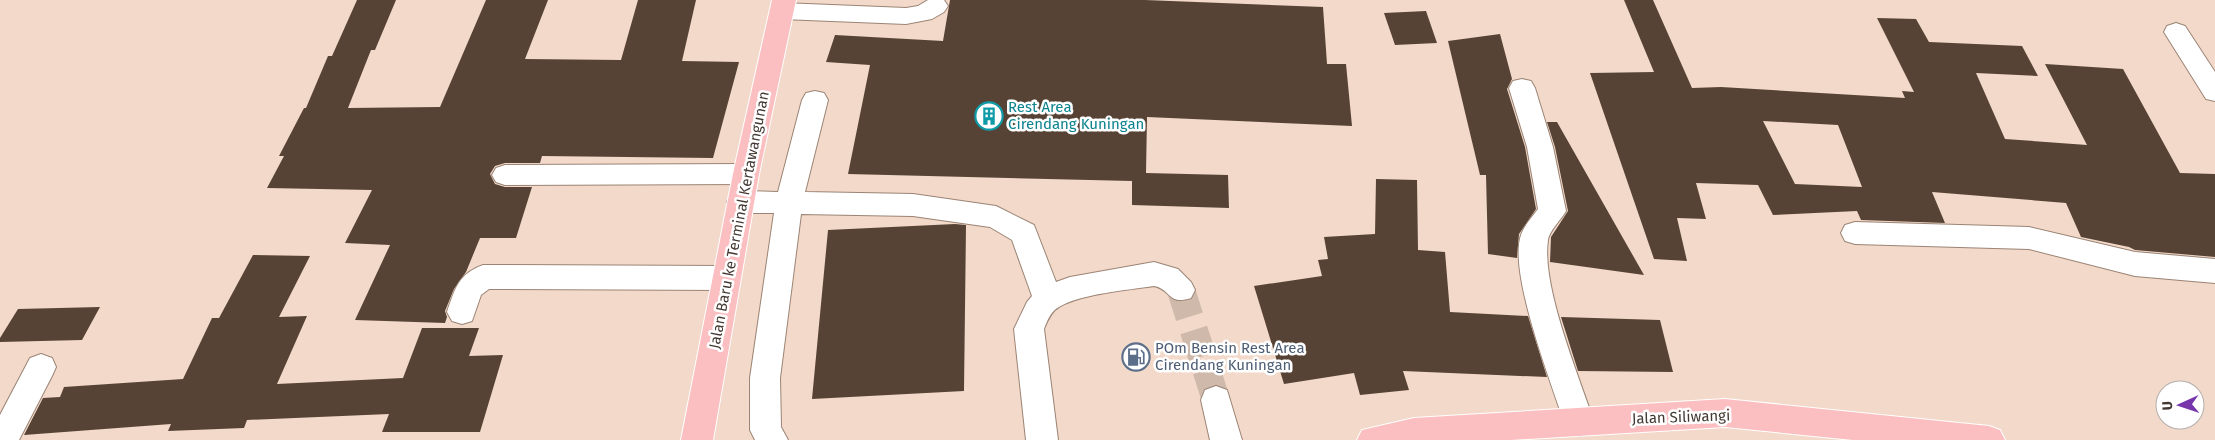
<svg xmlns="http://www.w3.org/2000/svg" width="2215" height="440" viewBox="0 0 2215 440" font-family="'Fira Sans',sans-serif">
  <rect width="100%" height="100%" fill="#f2d9c9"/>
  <path fill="#574336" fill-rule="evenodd" d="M 357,0 L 396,0 L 375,50 L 371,50 L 348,108 L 440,107 L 486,0 L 548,0 L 525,59 L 621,60 L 638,0 L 696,0 L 682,61 L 739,62 L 713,158 L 542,156 L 540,163 L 505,163 L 495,166 L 490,174 L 495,184 L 505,187 L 532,187 L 516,238 L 480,238 L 466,272 L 454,289 L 445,311 L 447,317 L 445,323 L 355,320 L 390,245 L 345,243 L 372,190 L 267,188 L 284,156 L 279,156 L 304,108 L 306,108 L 328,56 L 332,56 Z
    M 950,0 L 1145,0 L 1323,7 L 1327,64 L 1346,64 L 1352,126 L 1147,117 L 1146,173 L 1228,175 L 1229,208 L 1132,205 L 1132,181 L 848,174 L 870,65 L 826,62 L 835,35 L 943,41 Z
    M 1624,0 L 1653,0 L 1692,88 L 1721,87 L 1905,98 L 1902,91 L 1914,92 L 1877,18 L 1916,19 L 1929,42 L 2022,46 L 2038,76 L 1976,73 L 2005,139 L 2087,145 L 2045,64 L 2123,69 L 2180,173 L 2215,174 L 2215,257 L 2135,250 L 2129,247 L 2081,237 L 2066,203 L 1932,192 L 1945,223 L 1861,220 L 1857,211 L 1773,215 L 1758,185 L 1696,183 L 1706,219 L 1677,218 L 1687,261 L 1654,259 L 1590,73 L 1654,72 ZM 1763,121 L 1838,125 L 1862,187 L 1795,184 Z
    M 1426,11 L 1437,43 L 1395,45 L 1384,13 Z
    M 1500,34 L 1512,79 L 1507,89 L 1525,147 L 1536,209 L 1519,234 L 1517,258 L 1488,254 L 1486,175 L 1480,175 L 1448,41 Z
    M 1547,122 L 1557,122 L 1644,275 L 1550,262 L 1551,237 L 1568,211 L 1555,147 Z
    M 1376,179 L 1417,180 L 1418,250 L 1445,252 L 1450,312 L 1528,316 L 1547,377 L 1403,371 L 1409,390 L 1360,395 L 1354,373 L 1284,384 L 1254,286 L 1322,276 L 1318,260 L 1328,259 L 1324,237 L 1375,234 Z
    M 955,224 L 966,225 L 964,391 L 812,399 L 828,230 Z
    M 253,255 L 310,256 L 279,317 L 307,316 L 277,384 L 403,378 L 422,328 L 479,328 L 469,356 L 503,355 L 480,432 L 382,432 L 389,414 L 247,420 L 244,428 L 168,431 L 171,424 L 24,435 L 43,398 L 60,397 L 64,387 L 183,379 L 212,318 L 219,318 Z
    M 100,307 L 82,340 L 0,342 L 0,338 L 18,309 Z
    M 1561,317 L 1660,320 L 1673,372 L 1578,371 Z"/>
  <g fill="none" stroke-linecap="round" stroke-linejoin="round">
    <path stroke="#cfb9ab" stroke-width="28" stroke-dasharray="28 14" stroke-linecap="butt" d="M 1181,290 L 1216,400"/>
    <g stroke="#9b8475" stroke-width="2">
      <path id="minor" d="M 928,0 L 944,0 L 948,6 L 944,12 L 932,19 L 906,24 L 782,19 L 774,17 L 770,11 L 774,5 L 782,3 L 906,8 L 918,6 Z
        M 2176,23 L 2185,26 L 2215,72 L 2215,101 L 2206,99 L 2164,32 L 2167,26 Z
        M 1522,79 L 1531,81 L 1535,88 L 1553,147 L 1566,211 C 1561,220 1549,231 1548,240 C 1541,286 1579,376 1594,422 L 1590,432 L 1579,436 L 1568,432 L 1564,422 C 1551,382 1508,272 1521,235 C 1524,226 1532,217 1538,209 L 1527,147 L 1509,88 L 1513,81 Z
        M 815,91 L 824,93 L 828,100 L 805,192 L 913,194 L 996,206 L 1034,225 L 1056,282 L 1070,277 L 1154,262 L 1178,269 L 1191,282 L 1195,290 L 1191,298 C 1168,306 1171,289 1154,286 C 1128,290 1080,294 1059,307 C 1051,311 1047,321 1044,329 L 1058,440 L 1026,440 L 1014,329 L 1027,302 L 1032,296 L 1012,240 L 990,227 L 913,216 L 801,214 L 780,378 L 781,427 L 788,440 L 755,440 L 750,430 L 750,378 L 774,213 L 741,213 L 731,210 L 727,202 L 731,194 L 741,191 L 778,192 L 802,100 L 806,93 Z
        M 746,164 L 755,167 L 759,174 L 755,181 L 746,184 L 505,185 L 496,182 L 492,175 L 496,168 L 505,165 Z
        M 1855,222 L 2029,227 L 2135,252 L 2215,259 L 2215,283 L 2135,276 L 2029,249 L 1855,244 L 1845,241 L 1841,233 L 1845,225 Z
        M 483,265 L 726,266 L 736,270 L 740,278 L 736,286 L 726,290 L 489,289 L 481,295 L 472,321 L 462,324 L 452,321 L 447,312 C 455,289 458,274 483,265 Z
        M 41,354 L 52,358 L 56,367 L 52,376 L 19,440 L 0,440 L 0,415 L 30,358 Z
        M 1216,386 L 1227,390 L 1242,440 L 1210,440 L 1201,400 L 1205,390 Z"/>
    </g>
    <g stroke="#fff" stroke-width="2">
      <path id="major" d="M 772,0 L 796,0 L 759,174 L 713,440 L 681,440 L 733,174 Z
        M 1725,399 L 1989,426 L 2000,430 L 2005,440 L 1853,440 L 1725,427 L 1511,440 L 1357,440 L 1362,430 L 1414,418 Z"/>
    </g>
    <use href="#minor" fill="#fff" fill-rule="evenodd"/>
    <use href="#major" fill="#fcbfc1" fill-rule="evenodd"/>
  </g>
  <defs>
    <g id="building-ring" transform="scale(1.4375)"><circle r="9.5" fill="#fff" stroke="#0f9aa8" stroke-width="1.5"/><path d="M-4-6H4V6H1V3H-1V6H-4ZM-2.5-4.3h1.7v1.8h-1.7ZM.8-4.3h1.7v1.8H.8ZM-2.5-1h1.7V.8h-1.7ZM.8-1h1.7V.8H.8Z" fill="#0f9aa8"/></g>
    <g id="fuel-ring" transform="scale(1.4375)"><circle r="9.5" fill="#fff" stroke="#5c6f8a" stroke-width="1.5"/><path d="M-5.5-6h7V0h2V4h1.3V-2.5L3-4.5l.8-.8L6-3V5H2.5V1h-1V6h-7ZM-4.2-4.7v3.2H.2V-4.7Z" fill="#5c6f8a"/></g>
  </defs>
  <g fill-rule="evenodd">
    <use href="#building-ring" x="989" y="116"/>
    <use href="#fuel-ring" x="1136" y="357"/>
  </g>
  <g text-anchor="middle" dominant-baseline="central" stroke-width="5" stroke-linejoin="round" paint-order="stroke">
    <g font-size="15" fill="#0d838f" stroke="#fff" text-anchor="start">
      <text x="1008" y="107">Rest Area<tspan x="1008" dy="17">Cirendang Kuningan</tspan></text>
    </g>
    <g font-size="15" fill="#433932" stroke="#fff">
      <text transform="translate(739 220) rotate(-79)">Jalan Baru ke Terminal Kertawangunan</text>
      <text transform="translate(1681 417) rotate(-2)">Jalan Siliwangi</text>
    </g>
    <g font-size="15" fill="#4e5e75" stroke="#fff" text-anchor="start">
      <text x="1155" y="348">POm Bensin Rest Area<tspan x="1155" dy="17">Cirendang Kuningan</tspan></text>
    </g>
  </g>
  <g transform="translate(2180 405) rotate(267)"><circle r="24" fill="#ffffff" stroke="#b4b0ad"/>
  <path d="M0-4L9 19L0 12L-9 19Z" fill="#7836ab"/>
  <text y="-8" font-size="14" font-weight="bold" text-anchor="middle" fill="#433932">U</text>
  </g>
</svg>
